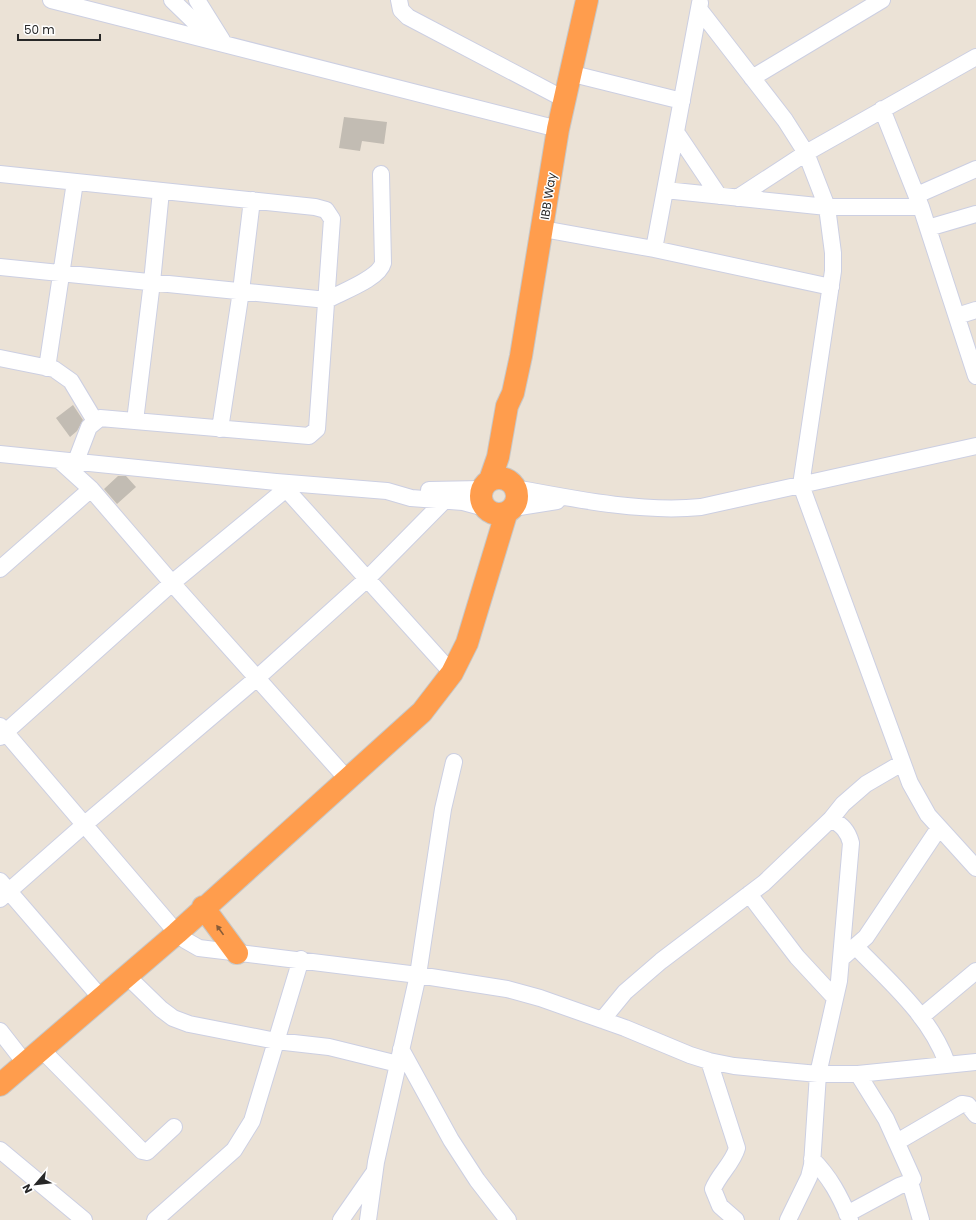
<svg xmlns="http://www.w3.org/2000/svg" width="976" height="1220" viewBox="0 0 976 1220" font-family="Poppins,sans-serif">
  <rect width="100%" height="100%" fill="#ebe2d6"/>
  <path fill="#c2bcb3" d="M 344,117 L 387,122 L 384,144 L 362,141 L 360,151 L 339,148 Z
    M 73,405 L 83,420 L 77,431 L 70,437 L 56,418 Z
    M 118,476 L 126,476 L 136,487 L 117,504 L 104,489 Z"/>
  <g fill="none" stroke-linecap="round" stroke-linejoin="round">
    <g stroke="#cccfe2" stroke-width="18">
      <path id="minor" d="M 51,0 L 558,129
        M 172,0 L 204,31 L 216,39
        M 197,0 L 222,40
        M 399,0 L 401,10 L 408,17 L 564,99
        M 699,9 L 785,120 L 806,153 L 827,207 L 833,253 L 833,271 L 801,485 L 910,783 L 928,815 L 976,868
        M 569,73 L 682,101
        M 752,78 L 882,0
        M 882,109 L 921,207 L 976,376
        M 676,132 L 719,196
        M 0,174 L 315,207 L 326,210 L 332,219 L 317,429 L 309,436 L 100,418 L 89,427 L 76,461
        M 665,190 L 827,207 L 921,207
        M 917,195 L 976,169
        M 737,198 L 806,153 L 976,57
        M 928,228 L 976,214
        M 543,229 L 654,249 L 831,287
        M 654,249 L 700,3
        M 0,267 L 327,300 C 341,292 379,279 383,263 L 381,174
        M 957,316 L 976,310
        M 0,358 L 54,369 L 71,381 L 95,421
        M 47,368 L 75,182
        M 135,421 L 152,282 L 161,191
        M 220,429 L 241,291 L 252,200
        M 0,454 L 276,482 L 387,491 L 411,498 L 463,502 L 485,508
        M 59,460 L 91,489 L 172,583 L 348,780
        M 515,488 C 574,499 642,513 701,507 L 976,446
        M 286,489 L 452,673
        M 429,490 L 482,489
        M 513,508 L 557,501
        M 0,569 L 91,489
        M 0,726 L 177,933 L 185,940 L 199,948 L 418,975 L 507,989 L 540,998 L 625,1028 L 690,1055 L 709,1061 L 734,1066 L 818,1074 L 858,1074 L 976,1062
        M 0,737 L 172,583 L 286,489 L 276,482
        M 0,881 L 101,998
        M 749,894 L 797,957 L 835,998
        M 0,899 L 85,824 L 257,678 L 367,579 L 445,500
        M 856,947 C 890,982 930,1016 947,1063
        M 842,958 L 866,937 L 939,828
        M 127,976 L 161,1009 L 173,1018 L 189,1024 L 276,1041 L 329,1047 L 398,1064
        M 921,1017 L 976,971
        M 602,1020 L 625,992 L 661,961 L 764,883 L 831,819 L 843,804 L 866,784 L 902,763
        M 0,1031 L 25,1063
        M 41,1049 L 142,1151 L 147,1152 L 174,1127
        M 401,1049 L 451,1140 L 477,1180 L 508,1220
        M 709,1061 L 737,1148 C 733,1163 719,1174 713,1189 L 720,1206 L 736,1220
        M 897,1142 L 962,1104 L 968,1105 L 976,1115
        M 0,1150 L 84,1220
        M 812,1159 C 830,1177 840,1196 850,1220
        M 910,1182 L 921,1220
        M 847,1214 L 899,1186 L 910,1182 L 913,1179 L 886,1119 L 858,1074
        M 155,1220 L 234,1150 L 252,1121 L 301,959
        M 341,1220 L 373,1174
        M 368,1220 L 376,1162 L 418,975 L 443,809 L 454,762
        M 788,1220 L 809,1177 L 812,1165 L 818,1074 L 839,981 L 851,843 C 848,831 842,825 831,819"/>
    </g>
    <g stroke="#c7c7c7" stroke-width="24">
      <path id="highway" d="M481 496a18 18 0 1 1 36 0a18 18 0 1 1-36 0Z
        M 490,480 L 498,457 L 507,406 L 513,393 L 521,356 L 558,129 L 587,0
        M 203,907 L 237,953
        M 0,1085 L 177,933 L 422,712 L 452,673 L 467,643 L 506,514"/>
    </g>
    <use href="#minor" stroke="#fff" stroke-width="16"/>
    <use href="#highway" stroke="#ff9d4d" stroke-width="22"/>
  </g>
  <defs><path id="oneway-solid" d="M-6-.8H1V-3.2L6.5 0L1 3.2V.8H-6Z"/></defs>
  <use fill="#885c38" href="#oneway-solid" transform="translate(220 930) rotate(-126)"/>
  <g text-anchor="middle" dominant-baseline="central" stroke-width="3" stroke-linejoin="round" paint-order="stroke">
    <g font-size="12" fill="#272727" stroke="#fff">
      <text transform="translate(548 196) rotate(-81)">IBB Way</text>
    </g>
  </g>
  <g transform="translate(36 1184) rotate(242)" stroke="#ffffff" stroke-width="3" paint-order="stroke">
  <path d="M0-3L7 15L0 10L-7 15Z" fill="#272727"/>
  <text y="-6" font-size="11" font-weight="bold" text-anchor="middle" fill="#272727">N</text>
  </g>
  <path d="M18 34v6h82v-6" fill="none" stroke="#272727" stroke-width="2"/>
  <text x="24" y="34" font-size="12" fill="#272727" stroke="#ffffff" stroke-width="3" paint-order="stroke">50 m</text>
</svg>
